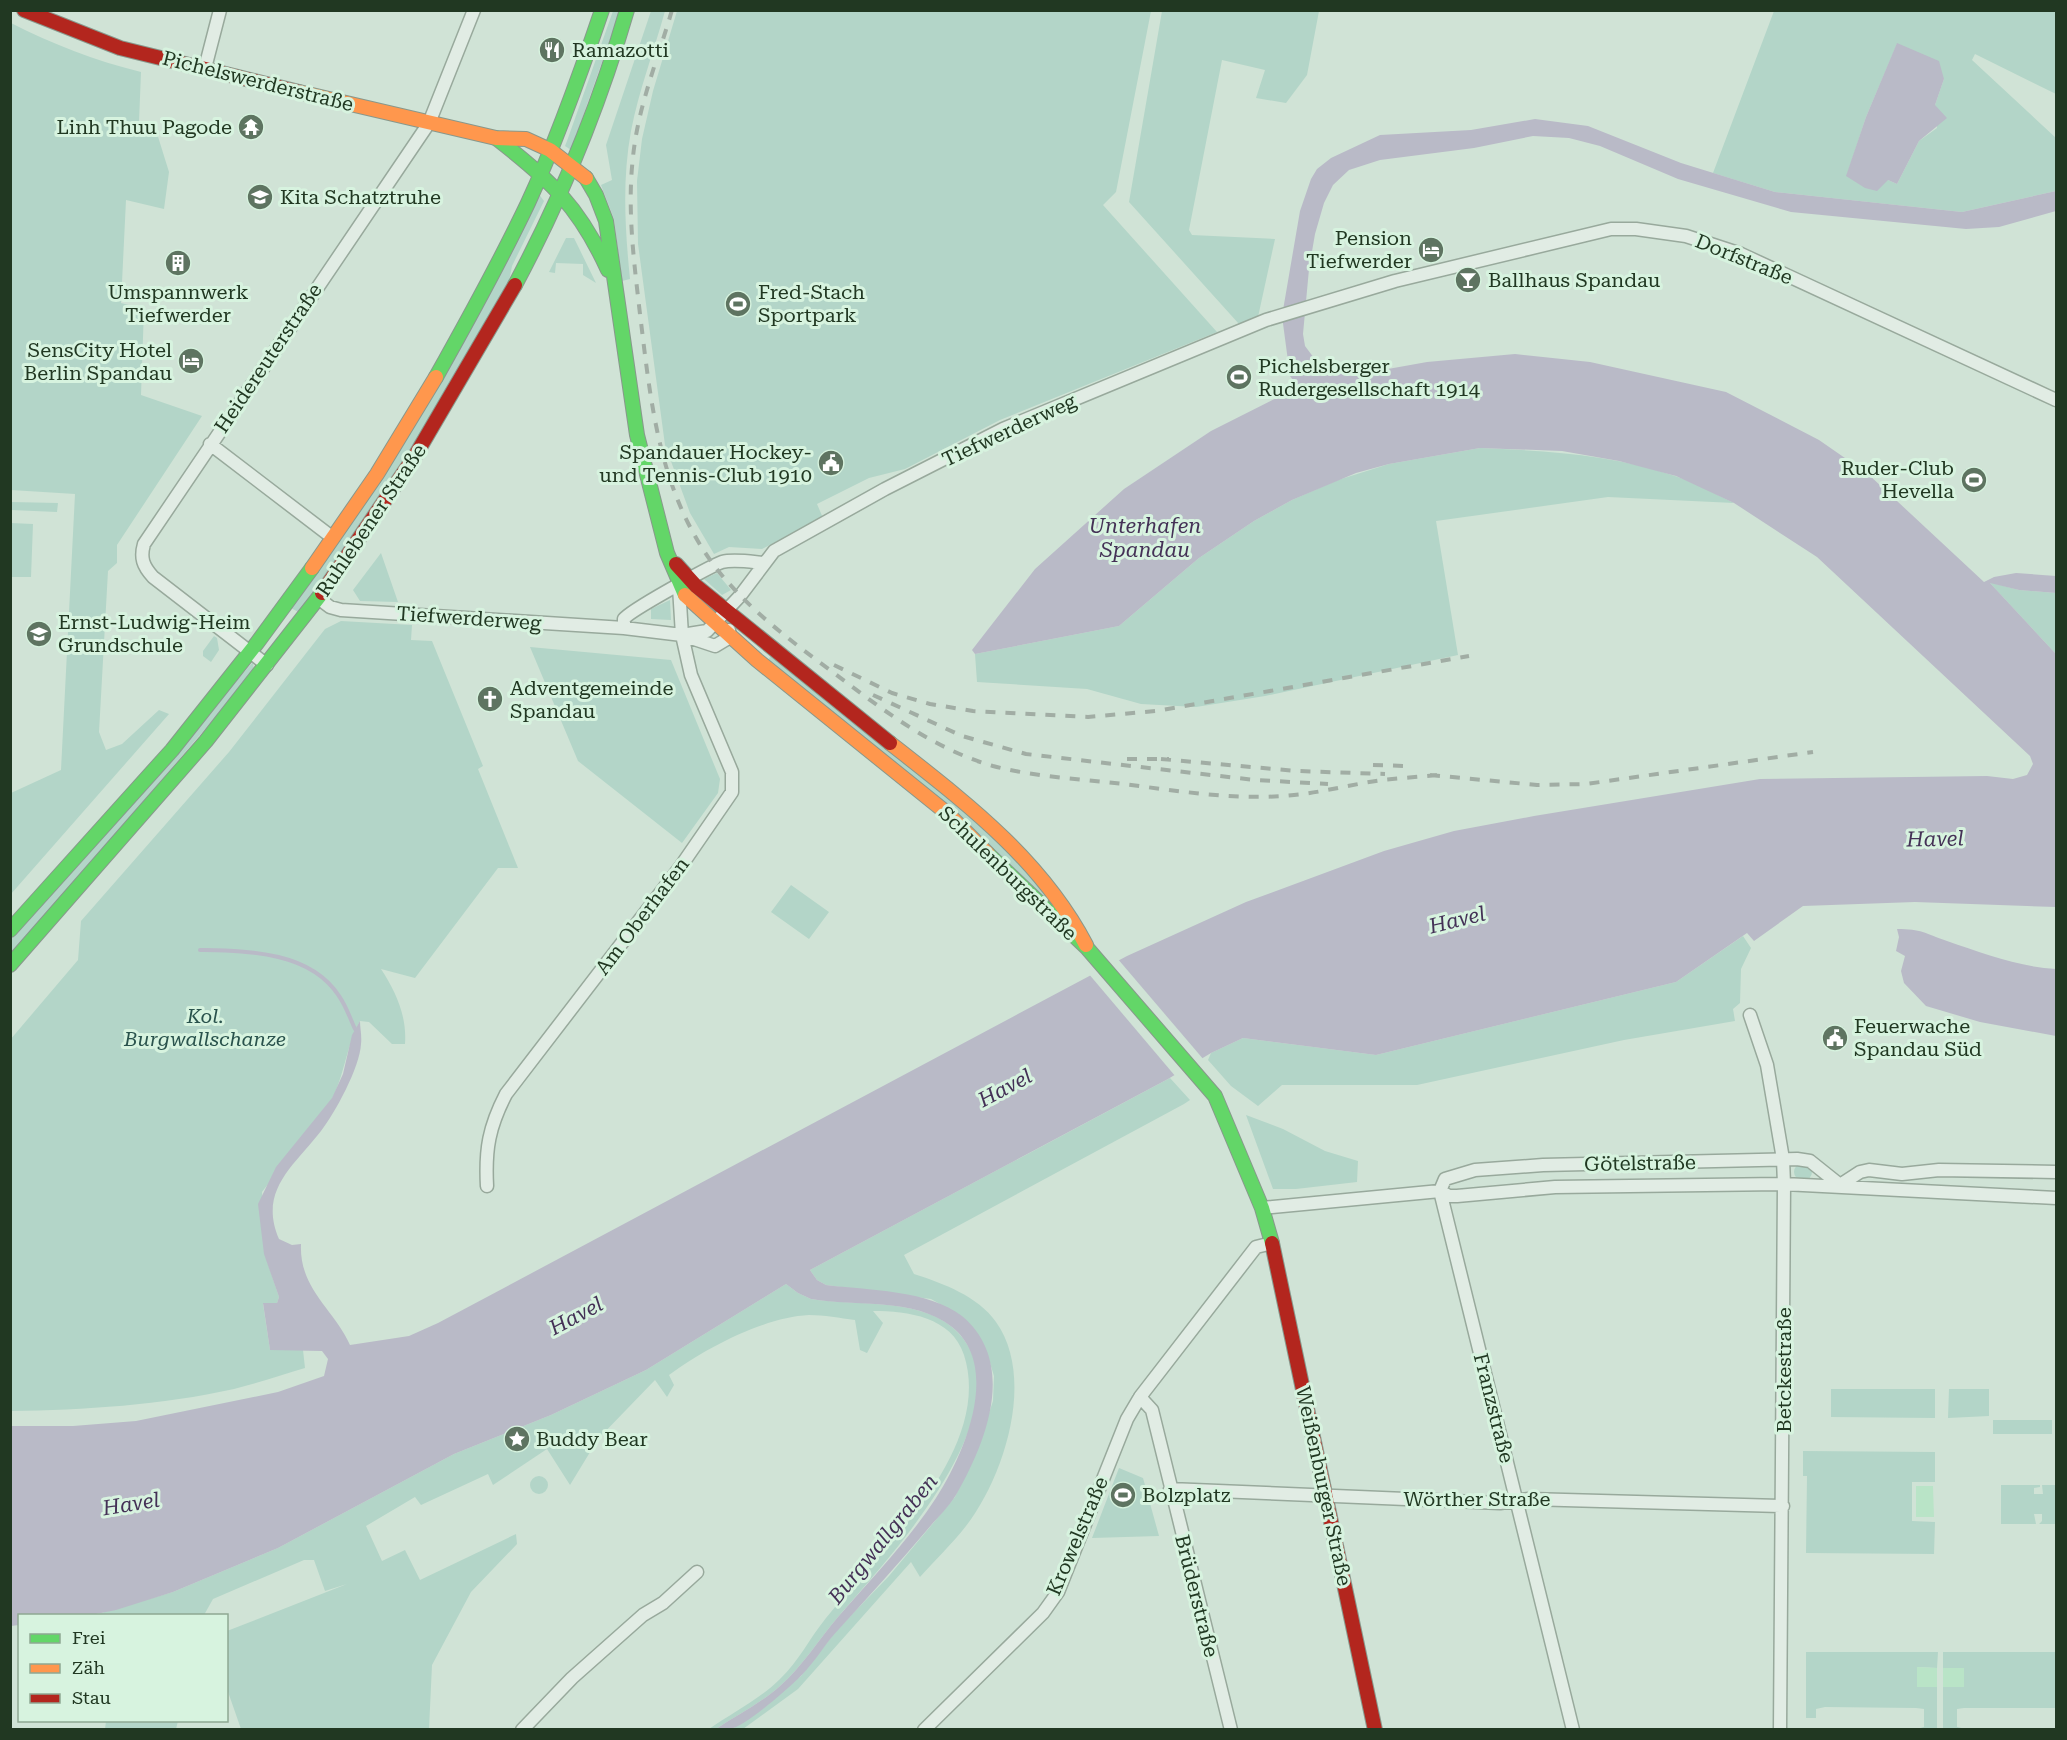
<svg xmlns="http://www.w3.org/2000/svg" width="2067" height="1740" viewBox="0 0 2067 1740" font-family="'Roboto Serif',serif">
  <rect width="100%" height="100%" fill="#d0e3d6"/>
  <path fill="#b3d5c8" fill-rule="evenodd" d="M 613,11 L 620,11 L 571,150 L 565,146 L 567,141 Z
    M 651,11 L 665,11 C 654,51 639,90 631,131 C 622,180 625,229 630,279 L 622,281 L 614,219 L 601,185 L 612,180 L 606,145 Z
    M 677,11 L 1151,11 L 1116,192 L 1103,205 L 1217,332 L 1000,420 L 905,469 L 869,478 L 817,504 L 823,518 L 762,549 L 729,547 L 714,554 L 690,513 L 665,445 L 638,244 L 637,181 L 642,139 L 653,91 Z
    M 1162,11 L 1319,11 L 1307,75 L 1286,103 L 1256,98 L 1265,70 L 1222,60 L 1189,230 L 1192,235 L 1275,239 L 1258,317 L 1239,324 L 1129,202 Z
    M 1774,11 L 2056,11 L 2056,94 L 1975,54 L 1972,60 L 2056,138 L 2056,191 L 1962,212 L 1775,192 L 1713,173 ZM 1897,44 L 1944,79 L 1935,105 L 1937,128 L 1919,141 L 1897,184 L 1888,180 L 1847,175 L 1866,117 Z
    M 11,23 C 52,44 96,61 141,72 L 139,122 L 155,127 L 169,172 L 164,209 L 126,200 L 121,303 L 144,309 L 141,395 L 202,416 L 117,545 L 117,563 L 108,571 L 99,732 L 106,750 L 122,744 L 159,710 L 169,714 L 11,894 L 11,793 L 61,770 L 75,494 L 11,490 Z
    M 538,193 L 544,201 L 512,266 L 509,281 L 443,400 L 300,613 L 291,608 Z
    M 566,238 L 574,238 L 596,283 L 583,275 L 583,264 L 556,263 L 555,273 L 549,272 Z
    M 1480,448 C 1546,451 1612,454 1675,476 C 1696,483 1715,494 1734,503 L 1608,497 L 1436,521 L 1458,655 L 1265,696 L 1196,707 L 1141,704 L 1087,689 L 977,682 L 975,654 L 1119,626 L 1199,558 L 1254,521 L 1292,500 L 1338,480 L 1389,464 Z
    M 11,502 L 58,503 L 57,512 L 11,510 Z
    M 11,523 L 33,524 L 31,577 L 11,577 Z
    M 381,553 L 398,602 L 360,601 L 353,590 Z
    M 717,573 L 731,590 L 722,595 L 704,579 Z
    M 1989,582 L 2019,590 L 2056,593 L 2056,654 Z
    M 670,600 L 671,620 L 651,619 L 651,609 Z
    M 341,621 L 412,625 L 411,640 L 432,641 L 483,766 L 478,769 L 518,868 L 498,868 L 415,978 L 381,969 C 396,992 407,1016 405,1044 L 392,1044 L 369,1022 L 360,1021 C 347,1044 345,1071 334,1095 C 320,1124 283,1165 262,1192 L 267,1261 L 279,1297 L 277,1303 L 263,1304 L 270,1350 L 303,1350 L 305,1368 C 282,1375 258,1383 234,1389 C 162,1405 84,1410 11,1411 L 10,1040 L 78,960 L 81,921 L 229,752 L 325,629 Z
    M 214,636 L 217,638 L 219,650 L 211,662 L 203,656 L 203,651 Z
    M 530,647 L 671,660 L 720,779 L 718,793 L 682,843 L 578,761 Z
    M 772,655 C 875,739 987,817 1070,923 L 767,661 Z
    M 253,662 L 254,672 L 11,955 L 11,939 Z
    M 791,885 L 829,912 L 809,939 L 771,912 Z
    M 1743,936 L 1751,948 L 1741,969 L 1740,1003 L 1733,1009 L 1735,1021 L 1624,1040 L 1417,1085 L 1282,1085 L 1258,1106 L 1231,1086 L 1208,1060 L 1211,1053 L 1243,1038 L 1376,1055 L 1676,982 Z
    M 1170,1078 L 1190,1100 L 1184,1104 L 904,1255 L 914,1274 C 942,1283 978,1296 996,1322 C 1036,1378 1004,1477 966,1526 C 952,1544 935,1560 920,1577 L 911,1562 L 798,1689 L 743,1729 L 731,1730 L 801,1676 L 836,1631 L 889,1576 L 955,1497 L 976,1452 L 993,1401 L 994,1376 L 987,1353 L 972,1327 L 961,1316 L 931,1299 L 826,1285 L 817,1280 L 810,1270 Z
    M 1246,1115 L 1283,1129 L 1325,1151 L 1358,1161 L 1357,1182 L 1296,1189 L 1273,1189 Z
    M1794 1172a9 9 0 1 1 18 0a9 9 0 1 1-18 0Z
    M 786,1284 L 798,1293 L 811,1299 C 854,1306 918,1298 952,1327 C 1038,1401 886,1561 838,1617 C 819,1639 802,1667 780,1686 C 761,1703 737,1715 716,1729 L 709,1729 C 732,1713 760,1699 780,1679 C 799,1661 809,1639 826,1618 C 880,1552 994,1449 964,1355 C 952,1317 908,1311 873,1311 L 883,1323 L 867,1353 L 860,1350 L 855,1320 C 840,1318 824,1315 809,1315 C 764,1317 704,1349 669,1375 L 674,1385 L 667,1397 L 655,1380 L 598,1439 L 570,1485 L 547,1449 L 493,1485 L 488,1474 L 421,1505 L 415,1497 L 366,1526 L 382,1561 L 405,1550 L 420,1580 L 516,1534 L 517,1544 L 471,1592 L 432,1665 L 429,1729 L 241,1729 L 227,1689 L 227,1631 L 347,1584 L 325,1591 L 314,1560 L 304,1560 L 213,1599 L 204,1615 L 91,1616 L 173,1592 L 278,1548 L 454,1454 L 551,1415 L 646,1370 Z
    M 1831,1389 L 1935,1389 L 1935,1418 L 1831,1417 Z
    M 1949,1389 L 1989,1389 L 1989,1416 L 1948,1418 Z
    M 1993,1420 L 2052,1420 L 2052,1434 L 1993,1434 Z
    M 1803,1451 L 1935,1452 L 1935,1482 L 1912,1482 L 1912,1521 L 1935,1522 L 1934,1554 L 1806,1553 L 1807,1476 L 1803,1476 Z
    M 1119,1468 L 1143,1478 L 1159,1536 L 1092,1538 Z
    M530 1485a9 9 0 1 1 18 0a9 9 0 1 1-18 0Z
    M 2001,1485 L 2040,1485 L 2040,1487 L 2034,1488 L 2034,1494 L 2043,1494 L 2042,1485 L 2056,1485 L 2056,1524 L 2039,1524 L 2042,1521 L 2042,1514 L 2034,1514 L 2036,1524 L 2001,1524 Z
    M 1806,1652 L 1938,1652 L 1937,1668 L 1917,1667 L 1917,1687 L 1937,1687 L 1937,1729 L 1917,1729 L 1924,1727 L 1924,1709 L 1916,1708 L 1825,1707 L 1816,1709 L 1816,1718 L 1806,1718 Z
    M 1943,1652 L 2056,1652 L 2056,1708 L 1964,1708 L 1957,1709 L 1957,1727 L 1966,1729 L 1943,1729 L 1943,1687 L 1964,1687 L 1964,1668 L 1943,1668 Z
    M 106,1721 L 106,1720 L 178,1721 L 176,1729 L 105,1729 Z"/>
  <path fill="#b9e4c7" d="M 1916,1486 L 1933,1486 L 1934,1517 L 1916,1517 Z
    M 1917,1667 L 1937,1668 L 1937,1687 L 1917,1687 Z
    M 1943,1668 L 1964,1668 L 1964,1687 L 1943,1687 Z"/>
  <path fill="#b9bac7" d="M 1897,43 L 1939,61 L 1944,79 L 1935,105 L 1947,118 L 1919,141 L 1897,184 L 1888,180 L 1877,191 L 1865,188 L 1846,176 L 1866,117 Z
    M 1535,119 L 1588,126 L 1681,163 L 1775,192 L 1962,212 L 2056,191 L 2056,211 L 1999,227 L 1966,229 L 1791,212 L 1678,179 L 1600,146 L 1569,138 L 1533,136 L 1474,148 L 1380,160 L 1349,170 L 1333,185 L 1324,203 L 1315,234 L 1309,269 L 1303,334 L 1305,346 L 1320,366 L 1349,376 L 1427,362 L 1515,354 L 1590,362 L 1726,392 L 1819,440 L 1868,474 L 1984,582 L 1994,577 L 2016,573 L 2056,576 L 2056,593 L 2019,590 L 1990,583 L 2056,654 L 2056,907 L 1915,902 L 1803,906 L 1754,941 L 1747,933 L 1676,982 L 1376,1055 L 1243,1038 L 1211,1053 L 1168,1079 L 810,1270 L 817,1280 L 826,1285 C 867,1290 929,1290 962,1316 C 1018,1363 986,1443 956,1495 C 948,1508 936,1519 927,1530 C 898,1564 869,1596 839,1629 C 827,1641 819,1656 808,1668 C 797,1682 745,1727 730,1729 C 725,1730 720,1729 716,1729 C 737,1715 761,1703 780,1686 C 802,1667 819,1639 838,1617 C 872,1578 908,1541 936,1498 C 964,1455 1002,1367 952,1327 C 914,1297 856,1307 811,1299 L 798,1293 L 786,1284 L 646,1370 L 551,1415 L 454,1454 L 278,1548 L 173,1592 L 116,1610 L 91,1615 L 20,1616 L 19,1625 L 11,1626 L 11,1426 L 73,1426 L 136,1421 L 278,1392 L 324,1376 L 328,1359 L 322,1351 L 270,1350 L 263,1303 L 277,1303 L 279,1297 L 264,1254 L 258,1204 L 276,1167 L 332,1098 L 343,1074 L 352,1035 L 360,1021 C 360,1028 362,1036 361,1044 C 360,1067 335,1113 321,1131 C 294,1166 258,1190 279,1239 L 292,1245 L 301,1244 C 299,1289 334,1309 350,1345 L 409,1336 L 438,1323 L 1127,956 L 1246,902 L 1384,851 L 1454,831 L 1534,816 L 1760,779 L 1987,776 L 2013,779 L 2027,775 L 2033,764 L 2030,756 L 1817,557 L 1734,503 L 1676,476 L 1619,461 L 1562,451 L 1480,448 L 1389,464 L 1356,473 L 1292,500 L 1254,521 L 1199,558 L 1119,626 L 975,654 L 972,650 L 1035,569 L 1124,489 L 1211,431 L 1298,387 L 1290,376 L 1282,316 L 1300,211 L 1311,179 L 1317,169 L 1331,158 L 1380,135 L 1471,130 Z
    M 1897,929 C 1922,929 1924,933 1947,941 C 1982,953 2019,967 2056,969 L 2056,1036 L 1980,1022 L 1926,1006 L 1904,983 L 1901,971 L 1905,956 L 1896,951 L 1899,937 Z"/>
  <path fill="#d0e3d6" d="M 1117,958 L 1204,1060 L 1176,1077 L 1088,973 Z"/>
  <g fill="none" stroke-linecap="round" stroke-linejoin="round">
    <path stroke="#b9bac7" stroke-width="4" d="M 200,950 C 247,951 310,951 339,996 C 346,1006 350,1018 355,1029"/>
    <g stroke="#98a99c" stroke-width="15">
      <path id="street" d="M 205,68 L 220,10
        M 210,444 L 333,538
        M 318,598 L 330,607 L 341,610 L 624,628 L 682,635 L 715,646 L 730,637 L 729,630
        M 624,628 L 624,619 C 629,611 709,567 722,562 C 734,559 752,562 764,563
        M 682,635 L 707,631 L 740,596 L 774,551 L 885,489 L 1003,429 L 1266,320 L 1395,281 L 1611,229 L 1636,229 L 1686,236 L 1741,254 L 2056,400
        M 267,665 L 153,577 C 143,566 140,558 144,544 L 429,123 L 474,10
        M 1750,1015 L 1767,1065 L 1783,1159 L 1784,1184 L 1780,1730
        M 1840,1185 L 1860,1172 L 1869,1170 L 1902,1174 L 1939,1170 L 2056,1172
        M 487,1186 C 485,1149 489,1127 506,1094 L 681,866 L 732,792 L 732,772 L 691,675 L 682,635 L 679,587
        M 1440,1191 L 1573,1730
        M 1440,1191 L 1445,1179 L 1475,1170 L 1543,1165 L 1797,1159 L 1810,1161 L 1840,1185
        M 1262,1208 L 1440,1191 L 1449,1196 L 1457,1196 L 1555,1187 L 1784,1184 L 2056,1198
        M 1140,1397 L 1152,1410 L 1231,1730
        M 1170,1489 L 1500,1503 L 1529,1499 L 1783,1506
        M 522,1730 L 572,1678 L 643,1615 L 663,1603 L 697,1572
        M 924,1730 L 1043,1613 L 1058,1592 L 1127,1419 L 1140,1397 L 1256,1247 L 1272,1243"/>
    </g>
    <g stroke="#88988c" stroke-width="16">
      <path id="fast" d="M 496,138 C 550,180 579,206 608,270
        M 586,178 L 596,195 L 606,221 L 637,435 L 667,553 L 685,595
        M 515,285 C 562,197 599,106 627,10
        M 436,377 C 468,320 500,262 528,203 C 557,140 580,75 602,10
        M 988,854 L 1087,948 L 1215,1096 L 1262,1208 L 1272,1243
        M 10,930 L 172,750 L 257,643 L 312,568
        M 10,965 L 206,741 L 322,593"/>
    </g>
    <g stroke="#88988c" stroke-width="16">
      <path id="slow" d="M 299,92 L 496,138 L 526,139 L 550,150 L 586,178
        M 312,568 L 377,474 L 436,377
        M 685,595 L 757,660 L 948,814 L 988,854
        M 890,743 C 965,802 1041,859 1086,945"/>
    </g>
    <g stroke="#88988c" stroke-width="16">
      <path id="jam" d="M 24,10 L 120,48 L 299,92
        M 676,564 L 696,586 L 890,743
        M 322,593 L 415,456 L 515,285
        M 1272,1243 L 1375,1730"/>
    </g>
    <use href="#street" stroke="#e1ece4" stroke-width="12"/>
    <use href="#fast" stroke="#63d668" stroke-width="14"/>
    <use href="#slow" stroke="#ff974d" stroke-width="14"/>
    <use href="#jam" stroke="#b3261e" stroke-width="14"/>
    <path stroke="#a1ada4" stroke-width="4" stroke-dasharray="10 10" stroke-linecap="butt" d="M 672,10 C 658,59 638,106 633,157 C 627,209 634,262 640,314 C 651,404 659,493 716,568 C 749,610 791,641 834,673 C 883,710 933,749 993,766 C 1035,777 1080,779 1123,784 C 1179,791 1237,801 1294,795 C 1324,792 1353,784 1382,780 C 1400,778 1419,777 1437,775
      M 834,665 L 892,693 L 930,704 L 973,711 L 1088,717 L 1156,711 L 1469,656
      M 873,695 L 962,736 L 1026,754 L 1255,780 L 1328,784
      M 1127,759 L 1169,759
      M 1161,759 L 1297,771 L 1385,774
      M 1373,765 L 1407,766
      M 1430,775 L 1537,785 L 1586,784 L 1813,752"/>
  </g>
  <defs>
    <g id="restaurant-disc" transform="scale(1.35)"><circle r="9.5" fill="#5e7461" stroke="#d7f3df"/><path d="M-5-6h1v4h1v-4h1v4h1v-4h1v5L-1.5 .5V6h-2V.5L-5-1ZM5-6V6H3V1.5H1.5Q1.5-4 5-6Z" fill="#fff"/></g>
    <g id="temple-disc" transform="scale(1.35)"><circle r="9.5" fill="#5e7461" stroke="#d7f3df"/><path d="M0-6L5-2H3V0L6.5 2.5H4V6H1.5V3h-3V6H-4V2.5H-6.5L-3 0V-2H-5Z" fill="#fff"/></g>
    <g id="school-disc" transform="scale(1.35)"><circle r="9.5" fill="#5e7461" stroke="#d7f3df"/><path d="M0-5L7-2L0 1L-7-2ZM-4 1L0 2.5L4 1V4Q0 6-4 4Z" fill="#fff"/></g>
    <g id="hotel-disc" transform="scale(1.35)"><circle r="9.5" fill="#5e7461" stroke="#d7f3df"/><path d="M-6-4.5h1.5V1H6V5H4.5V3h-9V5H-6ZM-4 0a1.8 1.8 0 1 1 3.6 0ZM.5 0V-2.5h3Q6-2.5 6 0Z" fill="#fff"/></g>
    <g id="building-disc" transform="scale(1.35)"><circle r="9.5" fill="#5e7461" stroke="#d7f3df"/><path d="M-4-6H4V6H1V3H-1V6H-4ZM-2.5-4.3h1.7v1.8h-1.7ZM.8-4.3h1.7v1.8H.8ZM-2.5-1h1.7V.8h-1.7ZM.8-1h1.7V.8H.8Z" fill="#fff"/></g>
    <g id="bar-disc" transform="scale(1.35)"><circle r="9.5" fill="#5e7461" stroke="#d7f3df"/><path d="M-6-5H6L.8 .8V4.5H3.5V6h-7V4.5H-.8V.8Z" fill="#fff"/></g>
    <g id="stadium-disc" transform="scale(1.35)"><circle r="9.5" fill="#5e7461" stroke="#d7f3df"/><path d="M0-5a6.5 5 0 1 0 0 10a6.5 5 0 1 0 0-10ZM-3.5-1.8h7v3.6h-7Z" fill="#fff"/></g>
    <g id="civic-disc" transform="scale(1.35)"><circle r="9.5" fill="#5e7461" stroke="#d7f3df"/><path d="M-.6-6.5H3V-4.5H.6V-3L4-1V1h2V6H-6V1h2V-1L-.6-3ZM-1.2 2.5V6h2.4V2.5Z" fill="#fff"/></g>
    <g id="church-disc" transform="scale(1.35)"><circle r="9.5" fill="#5e7461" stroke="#d7f3df"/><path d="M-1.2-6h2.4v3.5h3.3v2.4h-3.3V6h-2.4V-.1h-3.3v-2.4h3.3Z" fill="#fff"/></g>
    <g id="sight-disc" transform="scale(1.35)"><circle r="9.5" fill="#5e7461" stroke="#d7f3df"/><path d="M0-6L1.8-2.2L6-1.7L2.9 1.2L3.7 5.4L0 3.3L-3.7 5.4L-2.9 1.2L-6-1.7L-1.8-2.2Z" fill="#fff"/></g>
  </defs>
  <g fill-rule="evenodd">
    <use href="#restaurant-disc" x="552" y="50"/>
    <use href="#temple-disc" x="251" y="127"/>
    <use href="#school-disc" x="260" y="197"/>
    <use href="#hotel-disc" x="1431" y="250"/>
    <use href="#building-disc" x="178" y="263"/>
    <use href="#bar-disc" x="1468" y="280"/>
    <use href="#stadium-disc" x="738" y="304"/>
    <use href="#hotel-disc" x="191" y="361"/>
    <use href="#stadium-disc" x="1239" y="377"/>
    <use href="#civic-disc" x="831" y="463"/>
    <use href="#stadium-disc" x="1974" y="480"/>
    <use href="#school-disc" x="39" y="634"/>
    <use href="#church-disc" x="490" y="699"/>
    <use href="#civic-disc" x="1835" y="1038"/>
    <use href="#sight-disc" x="517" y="1439"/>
    <use href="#stadium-disc" x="1123" y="1495"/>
  </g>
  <g text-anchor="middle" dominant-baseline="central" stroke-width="6" stroke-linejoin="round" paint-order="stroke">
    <g font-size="20" fill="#213822" stroke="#d7f3df" text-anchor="start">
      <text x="572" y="50">Ramazotti</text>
      <text x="232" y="127" text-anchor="end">Linh Thuu Pagode</text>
      <text x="280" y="197">Kita Schatztruhe</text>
      <text x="1412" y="238" text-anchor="end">Pension<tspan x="1412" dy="23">Tiefwerder</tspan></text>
      <text x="1488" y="280">Ballhaus Spandau</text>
      <text x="178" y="292" text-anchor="middle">Umspannwerk<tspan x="178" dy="23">Tiefwerder</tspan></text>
      <text x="758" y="292">Fred-Stach<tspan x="758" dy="23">Sportpark</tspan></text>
      <text x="172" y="350" text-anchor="end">SensCity Hotel<tspan x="172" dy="23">Berlin Spandau</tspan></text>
      <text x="1258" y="366">Pichelsberger<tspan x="1258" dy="23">Rudergesellschaft 1914</tspan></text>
      <text x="812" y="452" text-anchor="end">Spandauer Hockey-<tspan x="812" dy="23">und Tennis-Club 1910</tspan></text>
      <text x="1954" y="468" text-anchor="end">Ruder-Club<tspan x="1954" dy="23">Hevella</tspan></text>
      <text x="58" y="622">Ernst-Ludwig-Heim<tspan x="58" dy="23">Grundschule</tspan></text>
      <text x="510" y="688">Adventgemeinde<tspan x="510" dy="23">Spandau</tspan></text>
      <text x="1854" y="1026">Feuerwache<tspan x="1854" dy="23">Spandau Süd</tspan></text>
      <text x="536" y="1439">Buddy Bear</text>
      <text x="1142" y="1495">Bolzplatz</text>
    </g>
    <g font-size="20" fill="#213822" stroke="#d7f3df">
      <text transform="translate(258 81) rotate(14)">Pichelswerderstraße</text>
      <text transform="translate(1744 259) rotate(22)">Dorfstraße</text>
      <text transform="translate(268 358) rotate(-56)">Heidereuterstraße</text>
      <text transform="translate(1009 430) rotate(-25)">Tiefwerderweg</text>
      <text transform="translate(371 520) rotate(-56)">Ruhlebener Straße</text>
      <text transform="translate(469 618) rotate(4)">Tiefwerderweg</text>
      <text transform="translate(1008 873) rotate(44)">Schulenburgstraße</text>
      <text transform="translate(642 916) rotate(-53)">Am Oberhafen</text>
      <text transform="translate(1640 1163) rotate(-1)">Götelstraße</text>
      <text transform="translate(1784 1370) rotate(-90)">Betckestraße</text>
      <text transform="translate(1494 1408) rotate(76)">Franzstraße</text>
      <text transform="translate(1324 1486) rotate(78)">Weißenburger Straße</text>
      <text x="1477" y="1499">Wörther Straße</text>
      <text transform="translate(1077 1536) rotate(-67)">Krowelstraße</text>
      <text transform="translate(1197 1596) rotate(76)">Brüderstraße</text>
    </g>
    <g font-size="20" font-style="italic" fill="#29524c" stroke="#d7f3df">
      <text x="205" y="1016">Kol.<tspan x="205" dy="23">Burgwallschanze</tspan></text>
    </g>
    <g font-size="21" font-style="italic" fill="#443156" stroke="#d7f3df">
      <text x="1145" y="526">Unterhafen<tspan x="1145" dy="24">Spandau</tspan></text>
      <text transform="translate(1935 839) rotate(-1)">Havel</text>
      <text transform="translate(1457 920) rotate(-14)">Havel</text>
      <text transform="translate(1005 1088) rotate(-28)">Havel</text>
      <text transform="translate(576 1316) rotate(-28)">Havel</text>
      <text transform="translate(131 1504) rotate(-9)">Havel</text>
      <text transform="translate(883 1539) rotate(-51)">Burgwallgraben</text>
    </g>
  </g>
  <rect width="2067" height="1740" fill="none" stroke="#213822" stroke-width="24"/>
  <rect x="18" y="1614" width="210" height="108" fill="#d7f3df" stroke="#8ea893" stroke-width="1.5"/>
  <rect x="30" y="1634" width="30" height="9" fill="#63d668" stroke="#8ea893" stroke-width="1.5"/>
  <text x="72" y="1644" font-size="18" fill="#213822">Frei</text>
  <rect x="30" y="1664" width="30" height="9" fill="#ff974d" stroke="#8ea893" stroke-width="1.5"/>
  <text x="72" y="1674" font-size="18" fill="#213822">Zäh</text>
  <rect x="30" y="1694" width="30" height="9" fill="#b3261e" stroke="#8ea893" stroke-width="1.5"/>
  <text x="72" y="1704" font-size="18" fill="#213822">Stau</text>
</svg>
